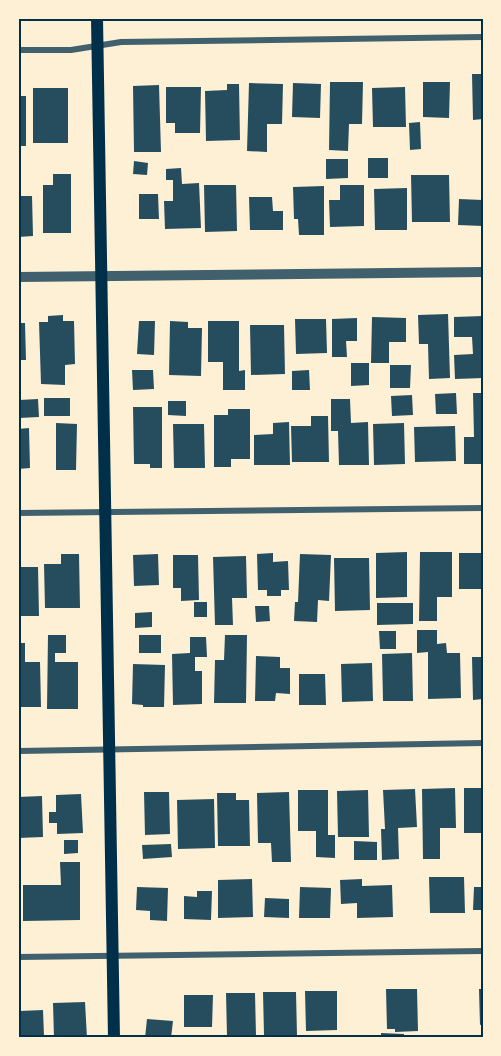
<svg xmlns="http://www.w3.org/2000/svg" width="501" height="1056" viewBox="0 0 501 1056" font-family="'Asap Condensed',sans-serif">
  <rect width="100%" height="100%" fill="#fdf0d5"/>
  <path fill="#264d5e" d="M 472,74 L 483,74 L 483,119 L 473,120 Z
    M 330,82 L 363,82 L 362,124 L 349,124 L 348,151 L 329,150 Z
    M 423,82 L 450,82 L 449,118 L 423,117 Z
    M 249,83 L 283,84 L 282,124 L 267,124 L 267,152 L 247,151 Z
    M 293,83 L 321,84 L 320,118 L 292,117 Z
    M 227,84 L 239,84 L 240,140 L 206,141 L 205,91 L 227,90 Z
    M 159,85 L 161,152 L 134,152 L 133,86 Z
    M 166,87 L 201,87 L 200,133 L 175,133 L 175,123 L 166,123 Z
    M 405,87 L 406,127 L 373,127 L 372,88 Z
    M 33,88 L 68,88 L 68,143 L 33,143 Z
    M 18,96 L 26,96 L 26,146 L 18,146 Z
    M 420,122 L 421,149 L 410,150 L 409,123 Z
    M 368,158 L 388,158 L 388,178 L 368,178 Z
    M 326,159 L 348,159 L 348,178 L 326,179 Z
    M 134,161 L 148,163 L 147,175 L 133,174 Z
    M 181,168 L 182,184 L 199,183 L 201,228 L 165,229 L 164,201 L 173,201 L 173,180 L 166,180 L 166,169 Z
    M 53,174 L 71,174 L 71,233 L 43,233 L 43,185 L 53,185 Z
    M 411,175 L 449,175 L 450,222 L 412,222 Z
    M 204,185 L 236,185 L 237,231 L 205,232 Z
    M 340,185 L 364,185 L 364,226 L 330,227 L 329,200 L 340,200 Z
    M 324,186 L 324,235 L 299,235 L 298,219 L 294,219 L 293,187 Z
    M 407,188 L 407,230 L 375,230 L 374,189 Z
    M 139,194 L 158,194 L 159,219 L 139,219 Z
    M 18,196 L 32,196 L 33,236 L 18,237 Z
    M 249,197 L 272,197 L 273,211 L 283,211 L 283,230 L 250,230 Z
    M 459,199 L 483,200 L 483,226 L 458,225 Z
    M 448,314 L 450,378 L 429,379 L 428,344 L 419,344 L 418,315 Z
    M 63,315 L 63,321 L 74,321 L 75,364 L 65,365 L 65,385 L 41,384 L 39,322 L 48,322 L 48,316 Z
    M 483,316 L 483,378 L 455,379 L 454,355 L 473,354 L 472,337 L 454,337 L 454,317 Z
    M 372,317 L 406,318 L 406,342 L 389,342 L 389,363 L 371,363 Z
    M 357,318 L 357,341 L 346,341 L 347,357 L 332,357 L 332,319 Z
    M 295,319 L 326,319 L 327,353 L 296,354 Z
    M 139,321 L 155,321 L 154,355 L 137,354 Z
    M 170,321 L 188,322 L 188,328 L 202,328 L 201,376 L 169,375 Z
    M 208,321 L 239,321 L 239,371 L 245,370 L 245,390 L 223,390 L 223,362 L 208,362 Z
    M 18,323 L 25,323 L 26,360 L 18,360 Z
    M 250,325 L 284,325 L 285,374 L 251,375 Z
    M 351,363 L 369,363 L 369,385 L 351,386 Z
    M 390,365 L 411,365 L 410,388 L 390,388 Z
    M 132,370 L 153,370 L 154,389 L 133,390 Z
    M 309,370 L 310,390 L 292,390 L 292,371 Z
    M 456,393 L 457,414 L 436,414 L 435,394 Z
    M 473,393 L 483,393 L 483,464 L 464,464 L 464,437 L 474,437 Z
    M 412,395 L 413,415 L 392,416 L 391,396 Z
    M 44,398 L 70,398 L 70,416 L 44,416 Z
    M 38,399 L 39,417 L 19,418 L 19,400 Z
    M 331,399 L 350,399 L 351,423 L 368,422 L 369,465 L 339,465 L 338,431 L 331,431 Z
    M 168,401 L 186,401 L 186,416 L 168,415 Z
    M 133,407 L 162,407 L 162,468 L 150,468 L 150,464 L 134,464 Z
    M 228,409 L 250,409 L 250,459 L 231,459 L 231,467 L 214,467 L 214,415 L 228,415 Z
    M 311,416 L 328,416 L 329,462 L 292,462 L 291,426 L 311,426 Z
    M 289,422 L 290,465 L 254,465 L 254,435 L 273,434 L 273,423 Z
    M 56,423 L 77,424 L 76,470 L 56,470 Z
    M 404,423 L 405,464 L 374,465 L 373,424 Z
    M 173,424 L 204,424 L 205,468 L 174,468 Z
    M 455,426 L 456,461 L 415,462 L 414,427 Z
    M 29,428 L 30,468 L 18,469 L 18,429 Z
    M 407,552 L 407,597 L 376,598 L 376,553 Z
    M 420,552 L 452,552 L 452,597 L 437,597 L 437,621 L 419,621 Z
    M 273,553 L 273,562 L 288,561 L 289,590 L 281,590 L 281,596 L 267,596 L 267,590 L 258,590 L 257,554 Z
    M 459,553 L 483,553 L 483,589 L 459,589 Z
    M 61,554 L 79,554 L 80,608 L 45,608 L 44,564 L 61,564 Z
    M 158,554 L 159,585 L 134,586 L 133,555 Z
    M 300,554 L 331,555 L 329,601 L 318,600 L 317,622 L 294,621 L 295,602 L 298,602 Z
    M 173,555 L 198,555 L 199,600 L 181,601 L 181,588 L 173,588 Z
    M 246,556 L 247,598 L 232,598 L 233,625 L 215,625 L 213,557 Z
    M 334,558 L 369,558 L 370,610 L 335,611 Z
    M 18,567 L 38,567 L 39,616 L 18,616 Z
    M 194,602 L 207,602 L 207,617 L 194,617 Z
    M 377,603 L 413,603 L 413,624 L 377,625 Z
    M 255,606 L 269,606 L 270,621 L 256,622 Z
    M 152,612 L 152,627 L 135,628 L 135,613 Z
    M 417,630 L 437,630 L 437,644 L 446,643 L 447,653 L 460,653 L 461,698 L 428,699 L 428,652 L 417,653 Z
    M 379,631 L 396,631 L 396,649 L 380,649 Z
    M 48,635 L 66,635 L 66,653 L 55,653 L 55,662 L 78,662 L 78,709 L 47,709 Z
    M 139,635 L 161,635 L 161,653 L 139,653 Z
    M 225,635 L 247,635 L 246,703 L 214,703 L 215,660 L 224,660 Z
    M 190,637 L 206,637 L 207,657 L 195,657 L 195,671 L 202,671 L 202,704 L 173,705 L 172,654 L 190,653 Z
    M 18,643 L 25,643 L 25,662 L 40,662 L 41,707 L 18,707 Z
    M 412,653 L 413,701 L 383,701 L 382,654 Z
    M 256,656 L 280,657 L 280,668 L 290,668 L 290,694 L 276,693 L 275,701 L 255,701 Z
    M 472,657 L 483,657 L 483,699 L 473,700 Z
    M 372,663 L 373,701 L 342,702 L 341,664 Z
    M 133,664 L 165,665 L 164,707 L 143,707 L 143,705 L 132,704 Z
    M 299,674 L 325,674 L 326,705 L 299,705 Z
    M 455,788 L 456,828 L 440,828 L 440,859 L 423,859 L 422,789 Z
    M 464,788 L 483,788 L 483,833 L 464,833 Z
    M 415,789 L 417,827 L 398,828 L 399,859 L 382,860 L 381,829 L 385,829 L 383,790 Z
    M 298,790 L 328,790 L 328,835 L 335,835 L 335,858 L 316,857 L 316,831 L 298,831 Z
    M 368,790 L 369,837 L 338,837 L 337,791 Z
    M 144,792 L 169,792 L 170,834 L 145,835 Z
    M 289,792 L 291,862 L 272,862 L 271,843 L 258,843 L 257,793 Z
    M 217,793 L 236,793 L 236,800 L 249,800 L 250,846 L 218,846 Z
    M 81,794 L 83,833 L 57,834 L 57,823 L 49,823 L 49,812 L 56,812 L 56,795 Z
    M 42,796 L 43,837 L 18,838 L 18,797 Z
    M 214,799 L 215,848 L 178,849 L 177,800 Z
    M 64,840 L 78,840 L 78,853 L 64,854 Z
    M 354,841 L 377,842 L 377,860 L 354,860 Z
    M 171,844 L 172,857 L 143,859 L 142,845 Z
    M 60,862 L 80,862 L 80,920 L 23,921 L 23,885 L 61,885 Z
    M 429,877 L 464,877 L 465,913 L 430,913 Z
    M 252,879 L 253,917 L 218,918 L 218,880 Z
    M 362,879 L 362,886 L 392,885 L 393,917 L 357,918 L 357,903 L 341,904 L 340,880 Z
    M 137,887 L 168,888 L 167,921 L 150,920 L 150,911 L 136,910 Z
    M 300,887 L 331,888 L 330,918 L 299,918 Z
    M 474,887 L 483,887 L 483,910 L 473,910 Z
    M 197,891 L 212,891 L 211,920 L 184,919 L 184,896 L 197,897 Z
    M 265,898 L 289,899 L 289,918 L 264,917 Z
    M 386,989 L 417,989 L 418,1031 L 395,1032 L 395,1029 L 387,1029 Z
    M 479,989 L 483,989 L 483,1024 L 480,1025 Z
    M 305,991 L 337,991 L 337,1030 L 306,1031 Z
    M 263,992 L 296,992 L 297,1035 L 264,1035 Z
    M 226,993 L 255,993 L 256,1036 L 227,1036 Z
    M 184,995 L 213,995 L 212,1027 L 184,1027 Z
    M 85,1002 L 87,1038 L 54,1038 L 53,1003 Z
    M 43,1010 L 44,1036 L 21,1037 L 20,1011 Z
    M 147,1019 L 173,1021 L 171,1038 L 145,1038 Z
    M 381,1033 L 404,1034 L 404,1038 L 381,1038 Z"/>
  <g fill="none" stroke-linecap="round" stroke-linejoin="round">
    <path stroke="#3f606c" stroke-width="6" d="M 18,50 L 71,50 L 121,42 L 483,37
      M 18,513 L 483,508
      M 18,751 L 483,743
      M 18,957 L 483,951"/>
    <path stroke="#3f606c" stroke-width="10" d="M 18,277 L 483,272"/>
    <path stroke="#003049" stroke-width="12" d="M 97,18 L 114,1038"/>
  </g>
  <rect width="501" height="1056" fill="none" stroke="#fdf0d5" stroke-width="39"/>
  <rect x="20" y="20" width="462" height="1016" fill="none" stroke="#003049" stroke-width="2"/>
</svg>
